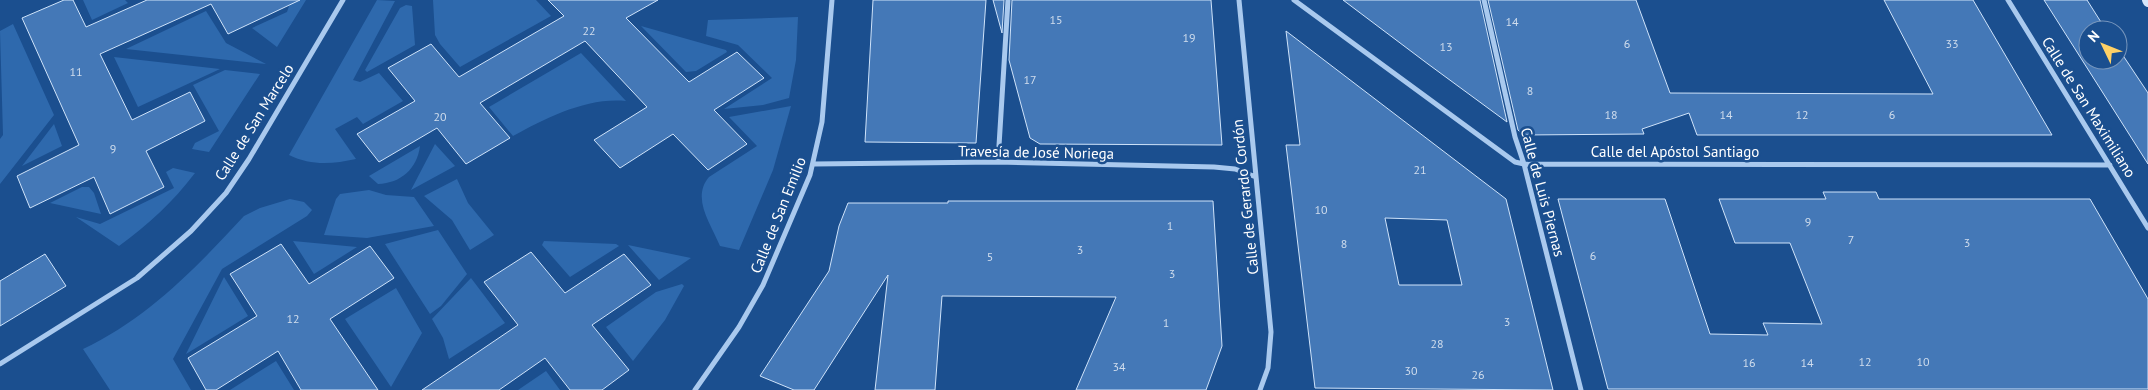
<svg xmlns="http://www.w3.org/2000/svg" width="2148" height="390" viewBox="0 0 2148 390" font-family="'PT Sans',sans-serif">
  <rect width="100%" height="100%" fill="#1b4f8f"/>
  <path fill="#2e69ad" d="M 83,0 L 125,0 L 128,3 L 92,20 Z
    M 291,0 L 306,0 L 277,47 L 252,28 L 287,12 Z
    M 377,0 L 395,1 L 353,80 L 360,82 L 379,73 L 403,101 L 363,124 L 357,117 L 335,129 L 356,159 C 333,164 311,166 289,155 Z
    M 433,0 L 536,0 L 551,16 L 460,67 L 440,44 L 435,35 Z
    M 406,5 L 412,6 L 415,45 L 367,72 L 365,70 L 400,8 Z
    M 206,11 L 226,43 L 266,64 L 126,49 Z
    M 798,17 L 796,60 L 789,98 L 763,105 L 724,109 L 772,78 L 738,45 L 706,36 L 708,20 Z
    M 13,24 L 54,115 L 0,184 L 0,139 L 3,135 L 0,31 Z
    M 641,26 L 726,50 L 727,52 L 696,71 L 686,72 Z
    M 581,53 L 626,101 C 587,97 546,118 513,136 L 489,107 Z
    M 114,57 L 220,69 L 138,107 Z
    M 225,70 L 260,74 L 209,152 L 192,149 L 195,143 L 219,131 L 193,85 Z
    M 791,106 L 773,170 L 739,250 L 720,246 C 711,224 691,198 709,177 L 757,146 L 729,117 Z
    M 54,124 L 62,146 L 22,166 Z
    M 435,144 L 455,166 L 411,190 Z
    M 420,146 C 417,169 401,183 378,184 L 369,176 Z
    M 173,168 L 195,173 C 173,202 148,225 119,246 L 76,217 L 100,224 L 174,188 L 166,172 Z
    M 457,179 L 468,203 L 494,235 L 470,250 L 452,220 L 424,196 Z
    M 82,187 L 89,187 L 94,193 L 101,214 L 50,203 Z
    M 369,190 L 386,195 L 414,197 L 434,226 L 367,238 L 324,235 L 336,199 L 340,194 Z
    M 290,199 L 304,202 L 312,210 L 307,216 L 222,269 L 173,359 L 191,390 L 110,390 L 83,349 C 147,319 197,267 244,216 L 260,208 Z
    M 438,230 L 467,274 L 441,306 L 430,314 L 385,244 Z
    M 293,241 L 357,247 L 314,274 Z
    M 544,241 L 616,244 L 619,246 L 570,277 L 542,245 Z
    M 628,245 L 691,258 L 659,280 Z
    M 224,277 L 248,316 L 186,354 Z
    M 471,278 L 505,323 L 449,359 L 443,338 L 432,319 Z
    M 682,284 L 684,286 L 665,320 L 633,361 L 606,327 L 656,292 Z
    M 396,288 L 422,333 L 391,387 L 345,319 Z
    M 276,361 L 294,390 L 230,390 Z
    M 546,371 L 560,390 L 518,390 Z"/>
  <path fill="#4478b7" stroke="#cfe3fa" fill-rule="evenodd" d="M 64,0 L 73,0 L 86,27 L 147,0 L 300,0 L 228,34 L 211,4 L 100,54 L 132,120 L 190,92 L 205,121 L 146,151 L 164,187 L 110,214 L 94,177 L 30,208 L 17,176 L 79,145 L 22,18 Z
    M 548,0 L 658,0 L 626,18 L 689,82 L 737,52 L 764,78 L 714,110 L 747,144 L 708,170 L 673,134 L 620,168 L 594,140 L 647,107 L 585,41 L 480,103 L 510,138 L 466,164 L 437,128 L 379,162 L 357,134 L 415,101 L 388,68 L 431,44 L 459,77 L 564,16 Z
    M 873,0 L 986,0 L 976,143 L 865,142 Z
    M 993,0 L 1004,0 L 1002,33 Z
    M 1012,0 L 1211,0 L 1222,145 L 1040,144 L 1030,138 L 1009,60 Z
    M 1343,0 L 1480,0 L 1507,122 L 1428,64 Z
    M 1488,0 L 1636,0 L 1670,93 L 1933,94 L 1884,0 L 1973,0 L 2052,135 L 1697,135 L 1689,113 L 1642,129 L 1644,134 L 1523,135 L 1518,130 Z
    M 2044,0 L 2087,0 L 2106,30 L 2088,30 L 2088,60 L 2118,60 L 2118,48 L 2148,93 L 2148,164 Z
    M 1286,31 L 1506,199 L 1553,390 L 1315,388 L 1286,145 L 1300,145 ZM 1385,218 L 1447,220 L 1462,285 L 1399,285 Z
    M 1823,192 L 1876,192 L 1879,199 L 2090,199 L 2148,299 L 2148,389 L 1608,389 L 1558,199 L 1665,199 L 1710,334 L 1768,335 L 1763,323 L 1822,324 L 1790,243 L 1735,243 L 1719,199 L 1826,199 Z
    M 948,201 L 1213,201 L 1222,346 L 1206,390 L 1076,390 L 1116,297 L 942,296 L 935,390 L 875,390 L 888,275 L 814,390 L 794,390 L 760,376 L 829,271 L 839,226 L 848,203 L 948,203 Z
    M 281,244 L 309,284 L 370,246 L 394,278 L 330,319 L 378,390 L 301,390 L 278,351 L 216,390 L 206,390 L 188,358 L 257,316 L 230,274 Z
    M 531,252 L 565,293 L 624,254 L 651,285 L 592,325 L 629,370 L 602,390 L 570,390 L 545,358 L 499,390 L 422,390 L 518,325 L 484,282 Z
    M 45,254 L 66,286 L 0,326 L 0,281 Z"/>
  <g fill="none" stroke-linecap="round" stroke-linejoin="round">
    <path stroke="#a9c9ee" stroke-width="5" d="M 1239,0 L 1271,332 L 1268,368 L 1260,390
      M 1294,0 L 1515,162 L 1524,164 L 2110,165
      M 1484,0 L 1515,137 L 1524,164 L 1581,390
      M 2008,0 L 2148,228
      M 998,162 L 1008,0
      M 814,164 L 998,162 L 1214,167 L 1235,169 L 1256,177
      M 0,364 L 137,278 L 191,231 L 226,193 L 249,159 L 343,0
      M 695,390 L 739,327 L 763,285 L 810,175 L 822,122 L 832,0"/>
    <path stroke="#d6e6fa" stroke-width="10" d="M 2147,0 L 2148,2"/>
  </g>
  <g text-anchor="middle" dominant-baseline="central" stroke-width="5" stroke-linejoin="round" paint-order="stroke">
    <g font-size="12" fill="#d0dded">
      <text x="1056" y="19">15</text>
      <text x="1512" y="21">14</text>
      <text x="589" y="30">22</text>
      <text x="1189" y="37">19</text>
      <text x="1627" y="43">6</text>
      <text x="1952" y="43">33</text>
      <text x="1446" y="46">13</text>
      <text x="76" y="71">11</text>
      <text x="1030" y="79">17</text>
      <text x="1530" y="90">8</text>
      <text x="1611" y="114">18</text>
      <text x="1726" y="114">14</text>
      <text x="1802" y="114">12</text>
      <text x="1892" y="114">6</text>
      <text x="440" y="116">20</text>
      <text x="113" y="148">9</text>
      <text x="1420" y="169">21</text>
      <text x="1321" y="209">10</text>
      <text x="1808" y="221">9</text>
      <text x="1170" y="225">1</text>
      <text x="1851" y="239">7</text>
      <text x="1967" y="242">3</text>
      <text x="1344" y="243">8</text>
      <text x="1080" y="249">3</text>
      <text x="1593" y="255">6</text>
      <text x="990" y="256">5</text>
      <text x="1172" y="273">3</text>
      <text x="293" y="318">12</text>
      <text x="1507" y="321">3</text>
      <text x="1166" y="322">1</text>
      <text x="1437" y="343">28</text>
      <text x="1865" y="361">12</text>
      <text x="1923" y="361">10</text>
      <text x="1749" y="362">16</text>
      <text x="1807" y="362">14</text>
      <text x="1119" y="366">34</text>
      <text x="1411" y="370">30</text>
      <text x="1478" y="374">26</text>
    </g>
    <g font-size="15" fill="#fff" stroke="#1b4f8f">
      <text transform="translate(2089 107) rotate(58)">Calle de San Maximiliano</text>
      <text transform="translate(254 122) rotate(-58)">Calle de San Marcelo</text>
      <text x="1675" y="151">Calle del Apóstol Santiago</text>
      <text transform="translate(1036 152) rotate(1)">Travesía de José Noriega</text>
      <text transform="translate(1543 192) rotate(75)">Calle de Luis Piernas</text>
      <text transform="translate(1245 197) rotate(-96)">Calle de Gerardo Cordón</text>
      <text transform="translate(778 215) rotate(-68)">Calle de San Emilio</text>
    </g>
  </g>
  <g transform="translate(2103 45) rotate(313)"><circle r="24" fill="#1b4f8f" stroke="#7695bc"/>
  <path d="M0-4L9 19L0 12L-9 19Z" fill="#ffd166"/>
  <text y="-8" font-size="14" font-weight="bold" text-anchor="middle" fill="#ffffff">N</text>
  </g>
</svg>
